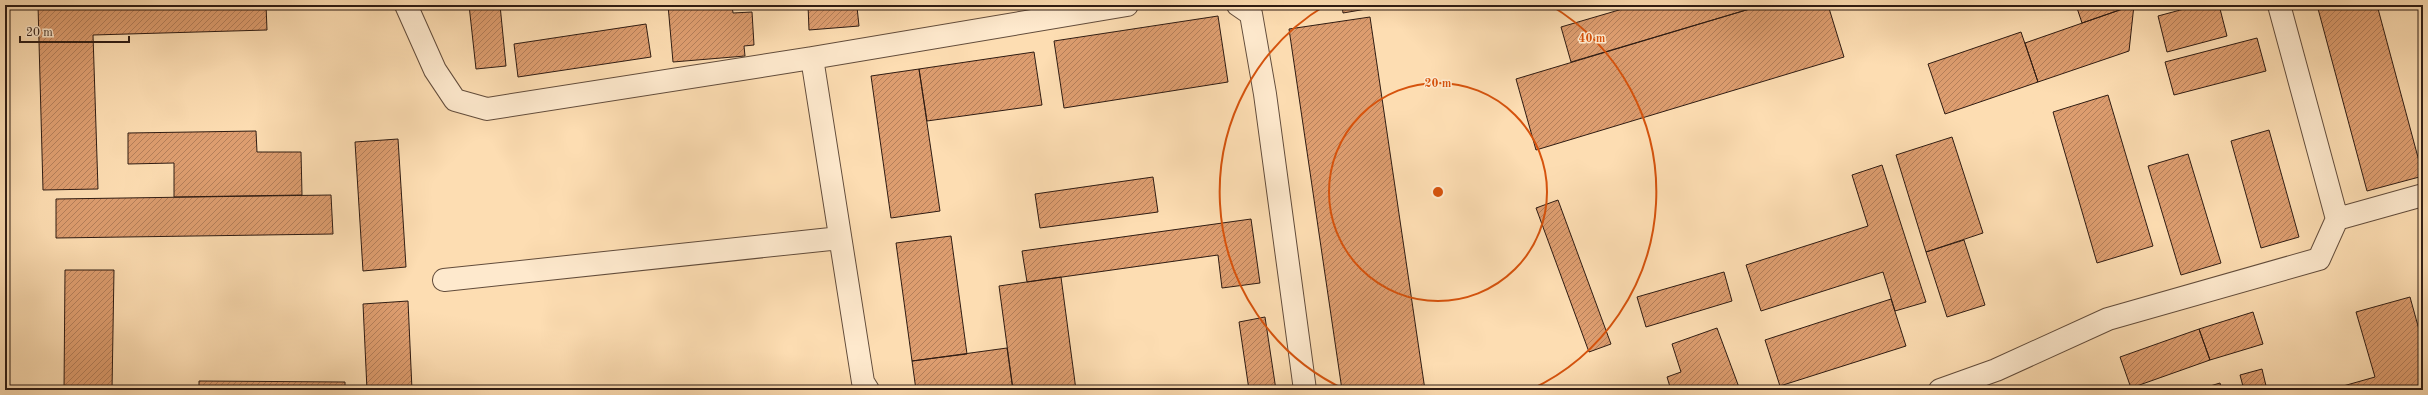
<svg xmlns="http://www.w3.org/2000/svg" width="2428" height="395" viewBox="0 0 2428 395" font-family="'Old Standard TT',serif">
  <defs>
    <pattern id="building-hatch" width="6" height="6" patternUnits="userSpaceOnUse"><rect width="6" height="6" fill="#dd9d6f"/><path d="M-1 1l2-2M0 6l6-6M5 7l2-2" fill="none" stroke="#b47f5a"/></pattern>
  </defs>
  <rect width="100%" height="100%" fill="#fdddb2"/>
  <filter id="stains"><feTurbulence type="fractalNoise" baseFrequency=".005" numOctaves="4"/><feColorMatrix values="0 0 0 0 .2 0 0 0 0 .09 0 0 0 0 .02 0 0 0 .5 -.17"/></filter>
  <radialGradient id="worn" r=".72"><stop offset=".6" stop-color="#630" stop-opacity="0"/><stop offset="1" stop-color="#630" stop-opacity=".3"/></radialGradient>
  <path fill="url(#building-hatch)" stroke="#2f1c13" d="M 38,5 L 266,5 L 267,30 L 93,35 L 98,189 L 43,190 Z
    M 469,5 L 500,5 L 506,66 L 476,69 Z
    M 668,5 L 732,5 L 733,13 L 752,12 L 754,45 L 744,46 L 745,56 L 673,62 Z
    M 808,5 L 869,5 L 870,6 L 857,7 L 859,26 L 809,30 Z
    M 1342,5 L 1390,5 L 1343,13 Z
    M 1636,5 L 1763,5 L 1571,62 L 1561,27 Z
    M 1763,5 L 1828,5 L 1844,57 L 1536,150 L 1516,79 Z
    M 2076,5 L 2134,5 L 2082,23 Z
    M 2134,5 L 2129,51 L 2038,82 L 2025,43 Z
    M 2199,5 L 2219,5 L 2227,36 L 2167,52 L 2158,16 Z
    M 2317,5 L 2377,5 L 2423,176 L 2367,191 Z
    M 1218,16 L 1228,82 L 1064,108 L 1054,41 Z
    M 1370,17 L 1425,390 L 1342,390 L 1289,29 Z
    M 646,24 L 651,57 L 518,77 L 514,44 Z
    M 2021,32 L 2038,82 L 1945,114 L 1928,64 Z
    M 2257,38 L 2266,71 L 2174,95 L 2165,62 Z
    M 1034,52 L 1042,105 L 927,121 L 919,69 Z
    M 919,69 L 940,211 L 891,218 L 871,76 Z
    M 2108,95 L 2153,246 L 2097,263 L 2053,112 Z
    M 2269,130 L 2299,237 L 2261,248 L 2231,141 Z
    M 256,131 L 257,152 L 301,152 L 302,195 L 174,197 L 174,163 L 128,164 L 128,133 Z
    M 1952,137 L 1983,233 L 1926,252 L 1896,155 Z
    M 398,139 L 406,267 L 363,271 L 355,142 Z
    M 2188,154 L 2221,263 L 2181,275 L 2148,166 Z
    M 1882,165 L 1926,302 L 1895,311 L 1883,272 L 1761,311 L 1746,265 L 1868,226 L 1852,175 Z
    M 1153,177 L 1158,212 L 1040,228 L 1035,194 Z
    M 331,195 L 333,234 L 56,238 L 56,199 Z
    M 1558,200 L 1611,344 L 1589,352 L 1536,208 Z
    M 1251,219 L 1260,283 L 1222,288 L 1218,255 L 1027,282 L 1022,251 Z
    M 951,236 L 967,354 L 912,361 L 896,243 Z
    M 1964,240 L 1985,305 L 1947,317 L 1926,252 Z
    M 65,270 L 114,270 L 112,390 L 64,390 Z
    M 1724,272 L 1732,301 L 1646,327 L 1637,297 Z
    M 1061,277 L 1076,390 L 1013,390 L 999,286 Z
    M 2410,297 L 2423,344 L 2423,390 L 2329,390 L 2375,377 L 2356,312 Z
    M 1891,299 L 1906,346 L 1780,386 L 1765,340 Z
    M 408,301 L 412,390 L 367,390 L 363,304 Z
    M 2253,312 L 2263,344 L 2210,360 L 2199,329 Z
    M 1265,317 L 1276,390 L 1249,390 L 1239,322 Z
    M 1717,328 L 1740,390 L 1671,390 L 1667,377 L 1681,372 L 1672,344 Z
    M 2199,329 L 2210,360 L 2131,388 L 2120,357 Z
    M 1007,348 L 1013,390 L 916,390 L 912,361 Z
    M 2262,369 L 2267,390 L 2244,390 L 2240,375 Z
    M 199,381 L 345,382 L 345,390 L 199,390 Z
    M 2220,383 L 2222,390 L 2197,390 Z"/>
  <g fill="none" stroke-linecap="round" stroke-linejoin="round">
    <g stroke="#624c3b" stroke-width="24">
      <path id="minor" d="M 406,5 L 435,70 L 455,100 L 487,109 L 812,58 L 1127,5
        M 1238,5 L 1251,14 L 1265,94 L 1305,390
        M 812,58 L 863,382 L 868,390
        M 2337,219 L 2423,195
        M 444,280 L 840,238
        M 1940,390 L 1996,370 L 2108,319 L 2319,259 L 2337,219 L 2279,5"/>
    </g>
    <use href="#minor" stroke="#fee9cd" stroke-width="22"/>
  </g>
  <g fill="none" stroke="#d6530d" stroke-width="2">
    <circle cx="1438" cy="192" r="109"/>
    <path d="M1346 390A218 218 0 0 1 1326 5M1550 5A218 218 0 0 1 1530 390"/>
  </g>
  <circle cx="1438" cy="192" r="6" fill="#d6530d" stroke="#fee9cd" stroke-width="2"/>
  <g font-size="12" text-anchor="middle" font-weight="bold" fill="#d6530d" stroke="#fee9cd" stroke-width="3" stroke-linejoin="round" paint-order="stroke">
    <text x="1592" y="42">40 m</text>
    <text x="1438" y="87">20 m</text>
  </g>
  <rect width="2428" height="395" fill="none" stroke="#fdddb2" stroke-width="20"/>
  <rect x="6" y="6" width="2416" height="383" fill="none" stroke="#2f1c13" stroke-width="2"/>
  <rect x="10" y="10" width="2408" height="375" fill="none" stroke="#2f1c13"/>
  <path d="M20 36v6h109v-6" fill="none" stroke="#2f1c13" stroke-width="2"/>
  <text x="26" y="36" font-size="12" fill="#2f1c13" stroke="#fee9cd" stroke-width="3" paint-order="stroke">20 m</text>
  <rect width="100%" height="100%" filter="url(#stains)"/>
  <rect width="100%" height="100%" fill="url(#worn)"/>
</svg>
